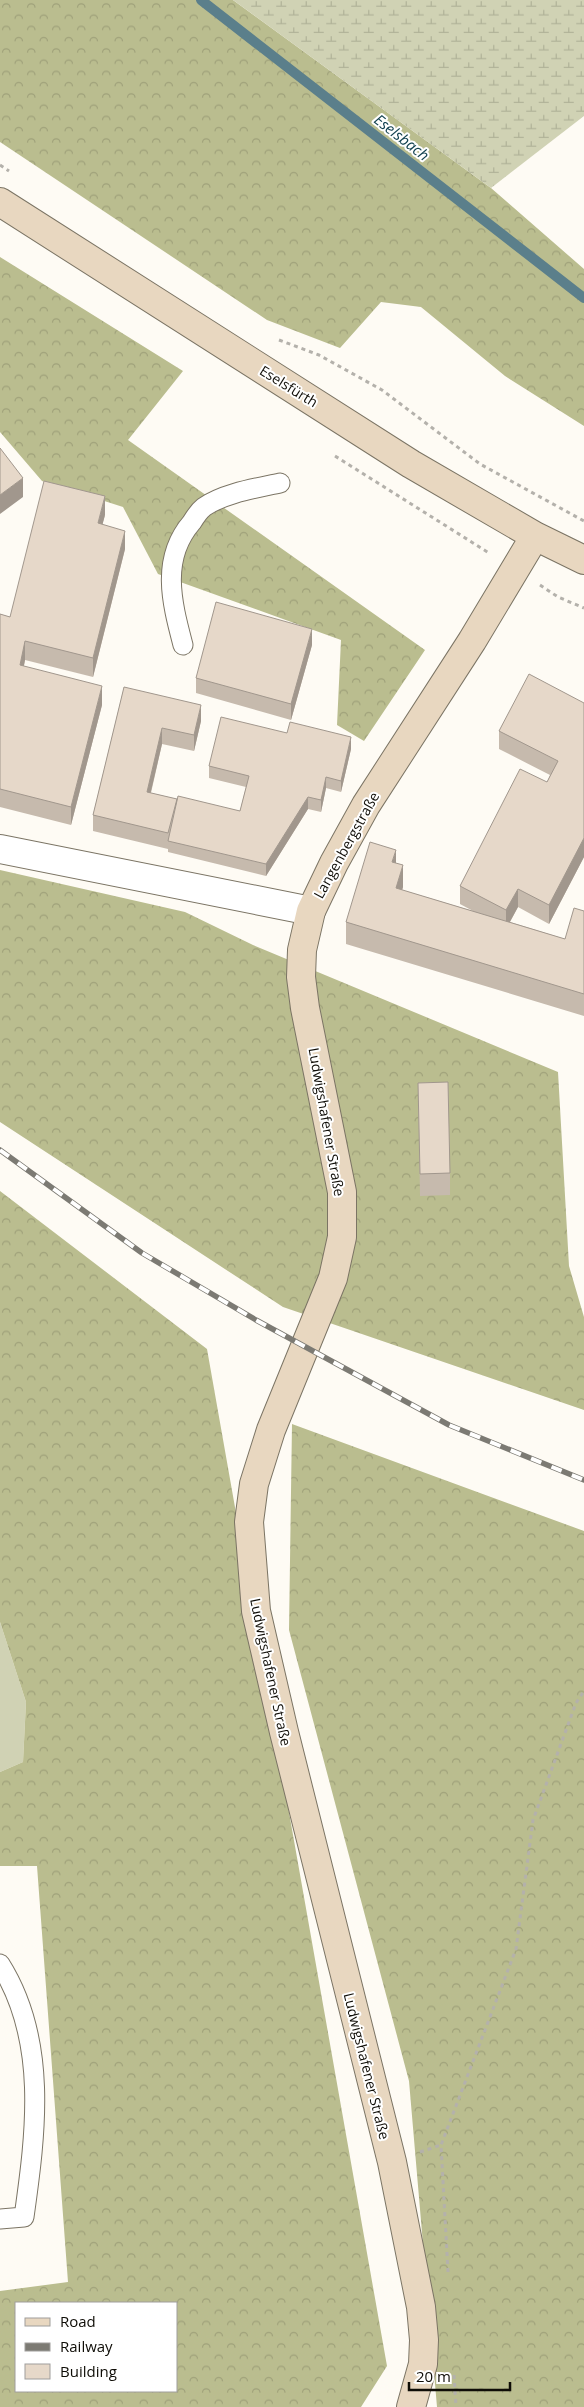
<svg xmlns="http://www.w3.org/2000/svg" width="584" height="2407" viewBox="0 0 584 2407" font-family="'Open Sans',sans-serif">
  <defs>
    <pattern id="forest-crowns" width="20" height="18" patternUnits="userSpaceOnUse" patternTransform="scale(1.25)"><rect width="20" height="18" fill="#babd8f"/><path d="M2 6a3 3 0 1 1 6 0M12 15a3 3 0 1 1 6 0" fill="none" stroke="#9fa17a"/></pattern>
    <pattern id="wetland-marsh" width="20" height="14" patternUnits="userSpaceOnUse" patternTransform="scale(1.25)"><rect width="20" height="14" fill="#d0d2b4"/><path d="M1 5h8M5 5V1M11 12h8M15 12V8" fill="none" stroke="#b1b399"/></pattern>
  </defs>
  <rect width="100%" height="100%" fill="#fefbf4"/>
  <path fill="#d0d2b4" d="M 0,1622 L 26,1702 L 23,1762 L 0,1772 Z"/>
  <path fill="url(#forest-crowns)" fill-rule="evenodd" d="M 0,0 L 233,0 L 491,188 L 584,269 L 584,426 L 505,376 L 421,307 L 381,302 L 340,348 L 267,320 L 0,142 Z
    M 0,257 L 183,371 L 128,440 L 425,650 L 364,741 L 337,725 L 341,640 L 158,574 L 123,507 L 42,481 L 0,432 Z
    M 0,870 L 185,912 L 253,945 L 558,1072 L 569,1266 L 584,1317 L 584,1410 L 283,1307 L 0,1122 Z
    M 0,1191 L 207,1349 L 387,2366 L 361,2407 L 0,2407 L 0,2291 L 68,2282 L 37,1866 L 0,1866 L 0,1772 L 23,1762 L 26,1702 L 0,1622 ZM 16,2303 L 176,2303 L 176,2391 L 16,2391 Z
    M 292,1424 L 584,1531 L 584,2407 L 437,2407 L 409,2081 L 289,1630 Z"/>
  <path fill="url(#wetland-marsh)" d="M 233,0 L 584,0 L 584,116 L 491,188 Z"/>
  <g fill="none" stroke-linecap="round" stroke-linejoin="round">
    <path stroke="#5b7f8b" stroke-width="10" d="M 201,0 L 584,298"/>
    <g stroke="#7b7464" stroke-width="21">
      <path id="lane" d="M 183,645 C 172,603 160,559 192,522 C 195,517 199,511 204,507 C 224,493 257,488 280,483
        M 0,1964 C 48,2040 36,2132 24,2217 L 0,2219"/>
    </g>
    <g stroke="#7b7464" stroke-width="30">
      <path id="street" d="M 0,849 L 311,911"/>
    </g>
    <g stroke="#7b7464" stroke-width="30">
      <path id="secondary" d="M 0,202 L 411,464 L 535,536 L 584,560
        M 411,2407 L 423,2364 L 424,2340 L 421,2307 L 392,2162 L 284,1732 L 256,1611 L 249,1522 L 254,1484 L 271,1430 L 333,1278 L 342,1237 L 342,1192 L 305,1008 L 301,977 L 302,950 L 311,911 L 334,863 L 366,805 L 472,641 L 535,536"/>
    </g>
    <path stroke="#b4b1ab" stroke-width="3" stroke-dasharray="4 4" stroke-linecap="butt" d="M 0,165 L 9,171
      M 279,340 L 319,355 L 382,390 L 480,464 L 584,521
      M 335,456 L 489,553
      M 540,585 L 558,597 L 584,608
      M 420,2152 L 441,2145
      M 448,2272 L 441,2145 L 516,1949 L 533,1820 L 576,1703 L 584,1691
      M 454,2375 L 456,2407"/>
    <use href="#lane" stroke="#fff" stroke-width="19"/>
    <use href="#street" stroke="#fff" stroke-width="28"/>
    <use href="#secondary" stroke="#e8d7c0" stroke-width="28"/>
    <g stroke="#7c7a73" stroke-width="5.5">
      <path id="rail" d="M 0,1150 L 142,1253 L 256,1320 L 449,1425 L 584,1480"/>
    </g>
    <use href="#rail" stroke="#fff" stroke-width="4" stroke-dasharray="11" stroke-linecap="butt"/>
  </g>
  <path fill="#c6baad" d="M 105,515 L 102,525 L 125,549 L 93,677 L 25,660 L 24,666 L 102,705 L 71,825 L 0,807 L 0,614 L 10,617 Z
    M 312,645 L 291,720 L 196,693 L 196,678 Z
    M 124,687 L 201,721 L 194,751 L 162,744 L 151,793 L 177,799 L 240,811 L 246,787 L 209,778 L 209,766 L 351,749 L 341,792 L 326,788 L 321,812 L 308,809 L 266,876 L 168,852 L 168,849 L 93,831 L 93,815 Z
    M 584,703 L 584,857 L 549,924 L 518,907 L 510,922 L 565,939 L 584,911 L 584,1016 L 346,944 L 346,922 L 396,863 L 403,887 L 402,890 L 473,911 L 460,904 L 460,886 L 547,782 L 550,775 L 499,749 L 499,731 Z
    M 418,1083 L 450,1173 L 450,1195 L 420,1196 Z"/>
  <path fill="#a1978d" d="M 23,478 L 23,497 L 0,514 L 0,495 Z
    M 105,496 L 105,515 L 98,542 L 98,523 Z
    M 125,531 L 125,549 L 93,677 L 93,658 Z
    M 312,629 L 312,645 L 291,720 L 291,704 Z
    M 25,641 L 25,660 L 20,684 L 20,665 Z
    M 102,686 L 102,705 L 71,825 L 71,807 Z
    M 201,705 L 201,721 L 194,751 L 194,735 Z
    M 162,728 L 162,744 L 147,808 L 147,792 Z
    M 351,737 L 351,749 L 341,792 L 341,781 Z
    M 326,777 L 326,788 L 321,812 L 321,800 Z
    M 308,797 L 308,809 L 266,876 L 266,864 Z
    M 584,838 L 584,857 L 549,924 L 549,905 Z
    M 396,850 L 396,872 L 392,862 Z
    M 403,865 L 403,887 L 396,910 L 396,888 Z
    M 518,889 L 518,907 L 506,929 L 506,910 Z"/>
  <path fill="#e6d8c9" stroke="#a1978d" d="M 0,448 L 23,478 L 0,495 Z
    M 44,481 L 105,496 L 98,523 L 125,531 L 93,658 L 25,641 L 20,665 L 102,686 L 71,807 L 0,789 L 0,614 L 10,617 Z
    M 216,602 L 312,629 L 291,704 L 196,678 Z
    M 529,674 L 584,703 L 584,838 L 549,905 L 518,889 L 506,910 L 460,886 L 520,769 L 547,782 L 558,761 L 499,731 Z
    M 124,687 L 201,705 L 194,735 L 162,728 L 147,792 L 177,799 L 168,833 L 93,815 Z
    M 221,717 L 287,733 L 290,722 L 351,737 L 341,781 L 326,777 L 321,800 L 308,797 L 266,864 L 168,841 L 178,796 L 240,811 L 249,776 L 209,766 Z
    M 370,842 L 396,850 L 392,862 L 403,865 L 396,888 L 565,939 L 574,908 L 584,911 L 584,994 L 346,922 Z
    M 448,1082 L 450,1173 L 420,1174 L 418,1083 Z"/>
  <g text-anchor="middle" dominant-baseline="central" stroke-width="4" stroke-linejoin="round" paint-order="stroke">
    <g font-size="14" fill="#0f0d07" stroke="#fff">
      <text transform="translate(289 386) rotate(32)">Eselsfürth</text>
      <text transform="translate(346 845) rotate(-61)">Langenbergstraße</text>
      <text transform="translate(327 1122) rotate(80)">Ludwigshafener Straße</text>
      <text transform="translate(271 1672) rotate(78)">Ludwigshafener Straße</text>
      <text transform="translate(367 2066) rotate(76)">Ludwigshafener Straße</text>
    </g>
    <g font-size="15" font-style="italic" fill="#124150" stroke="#fff">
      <text transform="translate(402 137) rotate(38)">Eselsbach</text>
    </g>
  </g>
  <rect x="15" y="2302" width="162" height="90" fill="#ffffff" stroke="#9f9e9c"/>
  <rect x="25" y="2318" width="25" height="8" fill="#e8d7c0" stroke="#9f9e9c"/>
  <text x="60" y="2327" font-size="15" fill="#0f0d07">Road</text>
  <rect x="25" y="2343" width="25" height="8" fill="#7c7a73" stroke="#9f9e9c"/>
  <text x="60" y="2352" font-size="15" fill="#0f0d07">Railway</text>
  <rect x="25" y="2364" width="25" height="15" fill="#e6d8c9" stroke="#9f9e9c"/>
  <text x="60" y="2377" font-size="15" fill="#0f0d07">Building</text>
  <path d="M409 2382v8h101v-8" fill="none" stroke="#0f0d07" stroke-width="2.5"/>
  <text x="416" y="2382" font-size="15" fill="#0f0d07" stroke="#ffffff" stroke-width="4" paint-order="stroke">20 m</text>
</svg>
